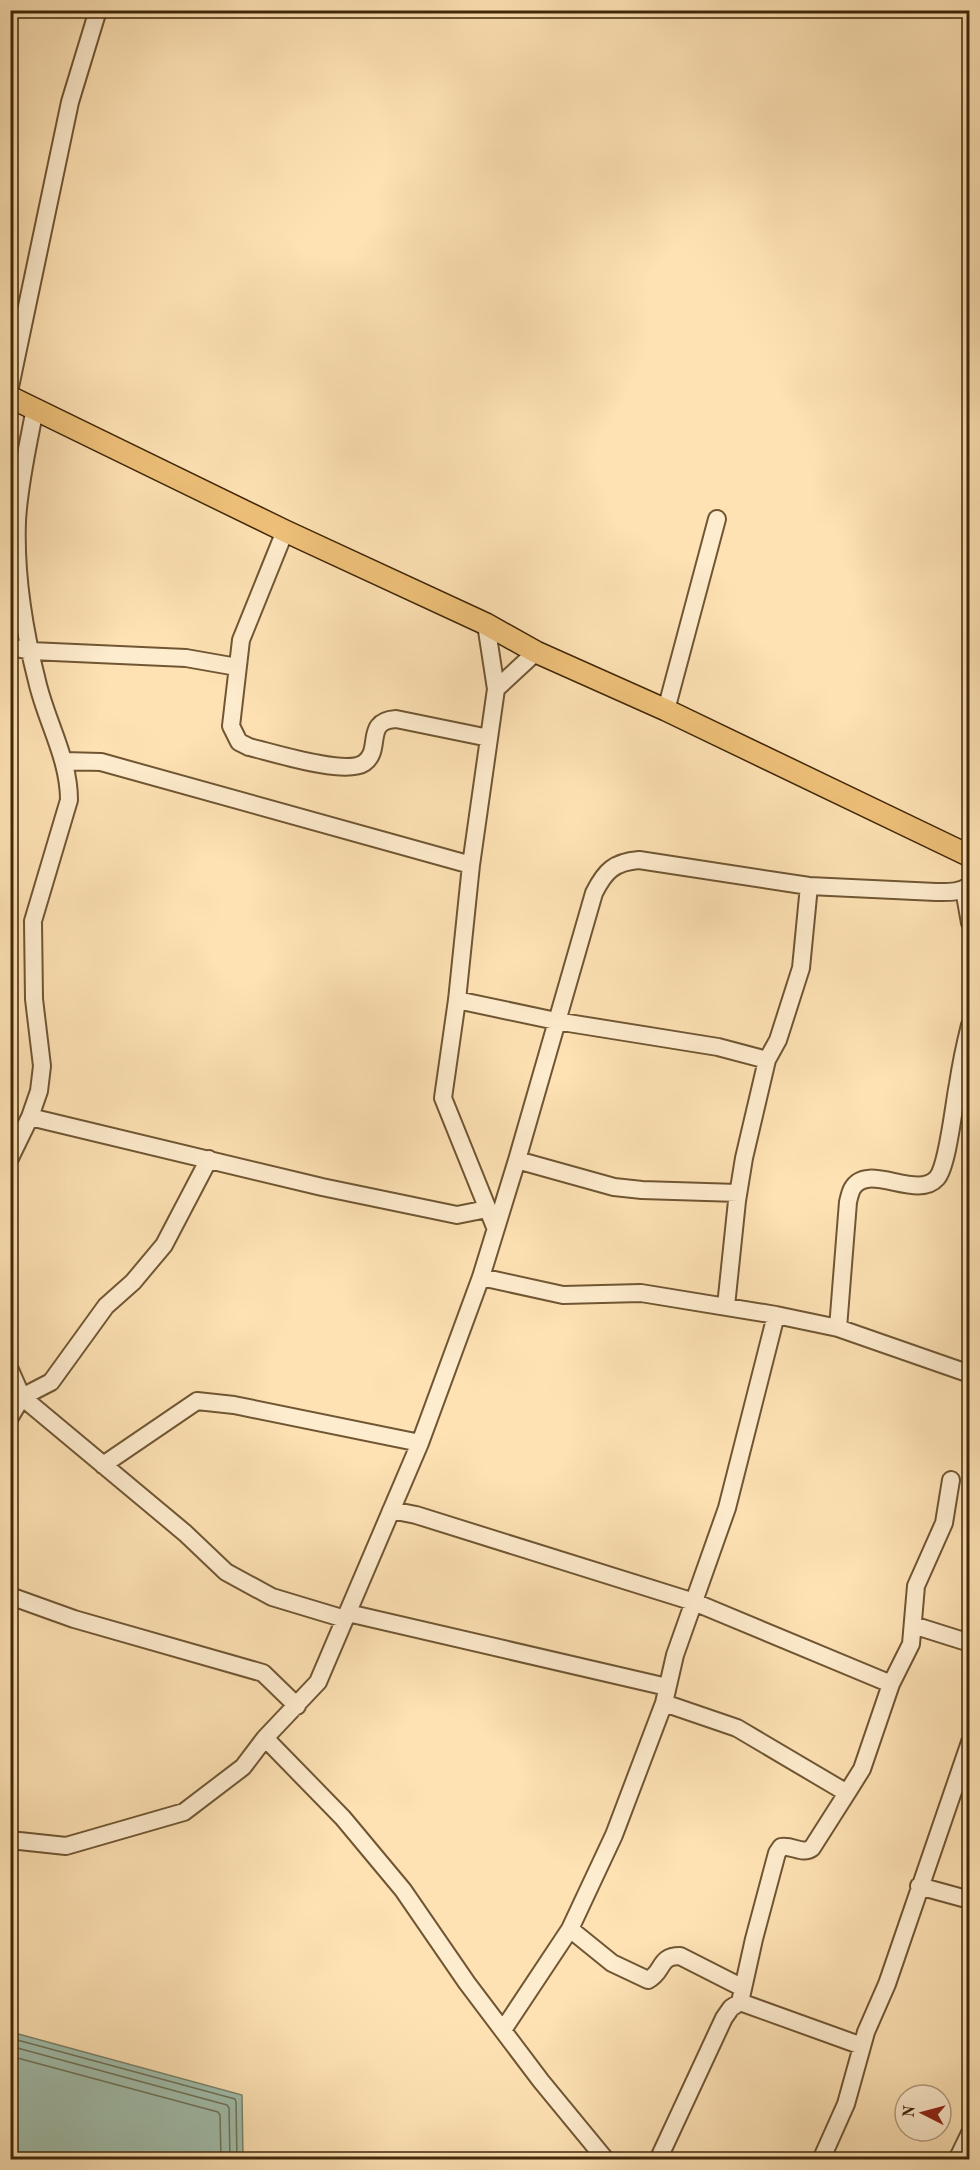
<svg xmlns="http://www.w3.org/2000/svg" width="980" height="2170" viewBox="0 0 980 2170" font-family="'Old Standard TT',serif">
  <rect width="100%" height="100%" fill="#fee2b4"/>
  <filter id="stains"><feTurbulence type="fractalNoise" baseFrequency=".00333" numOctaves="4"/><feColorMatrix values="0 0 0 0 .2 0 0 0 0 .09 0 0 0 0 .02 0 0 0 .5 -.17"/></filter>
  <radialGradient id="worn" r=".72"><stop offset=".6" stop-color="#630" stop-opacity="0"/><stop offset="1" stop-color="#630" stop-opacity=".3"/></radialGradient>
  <path fill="#a0beac" stroke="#7a826a" stroke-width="1.5" d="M 11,2032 L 242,2095 L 243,2159 L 11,2159 Z"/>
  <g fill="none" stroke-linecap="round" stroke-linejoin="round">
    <path stroke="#70725a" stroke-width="1.5" d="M 10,2038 L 235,2099 L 236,2102 L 237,2160
      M 10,2046 L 227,2105 L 229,2108 L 230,2160
      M 10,2056 L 218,2112 L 220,2115 L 221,2160"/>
    <g stroke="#705633" stroke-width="20">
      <path id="minor" d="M 10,387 L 70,102 L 98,10
        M 285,531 L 241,640 L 231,726 L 239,742 L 249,747 C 271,752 345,776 364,763 C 383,750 363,721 396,719 L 489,738
        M 486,624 L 496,689 L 471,865 L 457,1000 L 443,1098 L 495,1227
        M 10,647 L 31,651 L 186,658 L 237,667
        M 496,689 L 536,652
        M 666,710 L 717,519
        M 64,761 L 101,762 L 471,865
        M 964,889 L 970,923
        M 457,1000 L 556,1021 L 718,1047 L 767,1060
        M 30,1117 L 39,1091 L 42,1066 L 34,999 L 33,921 L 69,800 C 69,758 46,721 37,681 C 24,630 15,574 17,521 C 19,483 28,446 35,408
        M 10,1158 L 30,1117 L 322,1187 L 457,1215 L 487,1209
        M 517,1160 L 614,1187 L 642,1190 L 738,1193
        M 481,1277 L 563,1295 L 641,1293 L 776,1315 L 838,1328 L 970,1374
        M 726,1306 L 737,1201 L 744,1158 L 767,1060 L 778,1040 L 801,968 L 809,886
        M 838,1328 L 848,1202 C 849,1198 850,1193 852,1189 C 867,1161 917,1201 937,1178 C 948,1165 954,1103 958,1084 C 961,1064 965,1045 970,1025
        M 10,1370 L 22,1397 L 51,1382 L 106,1306 L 133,1282 L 164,1245 L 209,1159
        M 10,1417 L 22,1397 L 185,1533 L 226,1572 L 272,1597 L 345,1619 L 348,1613 L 667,1687
        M 103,1465 L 197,1401 L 234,1405 L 420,1443
        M 391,1510 L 416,1515 L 694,1602 L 891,1684
        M 10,1596 L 74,1619 L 263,1673 L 297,1706
        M 913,1625 L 970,1643
        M 664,1703 L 737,1728 L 847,1793 L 812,1848 C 802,1855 793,1845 781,1847 L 777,1853 L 754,1939 L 740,2002
        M 265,1738 L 343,1818 L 403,1890 L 467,1983 L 541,2081 L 606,2160
        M 847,1793 L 862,1769 L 891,1684 L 911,1644 L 916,1586 L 944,1523 L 951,1480
        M 10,1840 L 66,1846 L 184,1812 L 243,1767 L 265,1738 L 318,1682 L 420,1443 L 481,1277 L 517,1160 L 594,893 C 605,871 614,862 639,860 L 809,886 L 936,892 C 948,892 960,893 970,885
        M 919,1886 L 970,1900
        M 570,1929 L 612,1963 L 648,1980 C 664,1972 658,1956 680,1956 L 743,1988
        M 503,2030 L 570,1929 L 614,1835 L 664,1703 L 675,1655 L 727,1508 L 776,1315
        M 658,2160 L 724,2018 L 731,2008 L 740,2002 L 862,2046
        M 821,2160 L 846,2104 L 866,2032 L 887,1984 L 970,1742
        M 957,2160 L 970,2133"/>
    </g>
    <g stroke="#402708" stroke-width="24">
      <path id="major" d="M 10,397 L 285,531 L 486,624 L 536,652 L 666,710 L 970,856"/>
    </g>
    <use href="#minor" stroke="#feecce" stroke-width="16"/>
    <use href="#major" stroke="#efc17a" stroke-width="21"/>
  </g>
  <rect width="980" height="2170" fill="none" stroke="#fee2b4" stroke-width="36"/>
  <rect x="12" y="12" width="956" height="2146" fill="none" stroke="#402708" stroke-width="3"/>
  <rect x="18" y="18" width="944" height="2134" fill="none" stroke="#402708" stroke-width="1.5"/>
  <g transform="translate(923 2113) rotate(276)"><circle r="28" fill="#feecce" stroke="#b29d7f" stroke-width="1.5"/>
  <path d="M0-4.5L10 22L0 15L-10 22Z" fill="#8f2418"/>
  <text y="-9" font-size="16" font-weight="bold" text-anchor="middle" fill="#402708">N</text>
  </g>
  <rect width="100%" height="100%" filter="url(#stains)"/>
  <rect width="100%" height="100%" fill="url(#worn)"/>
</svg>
